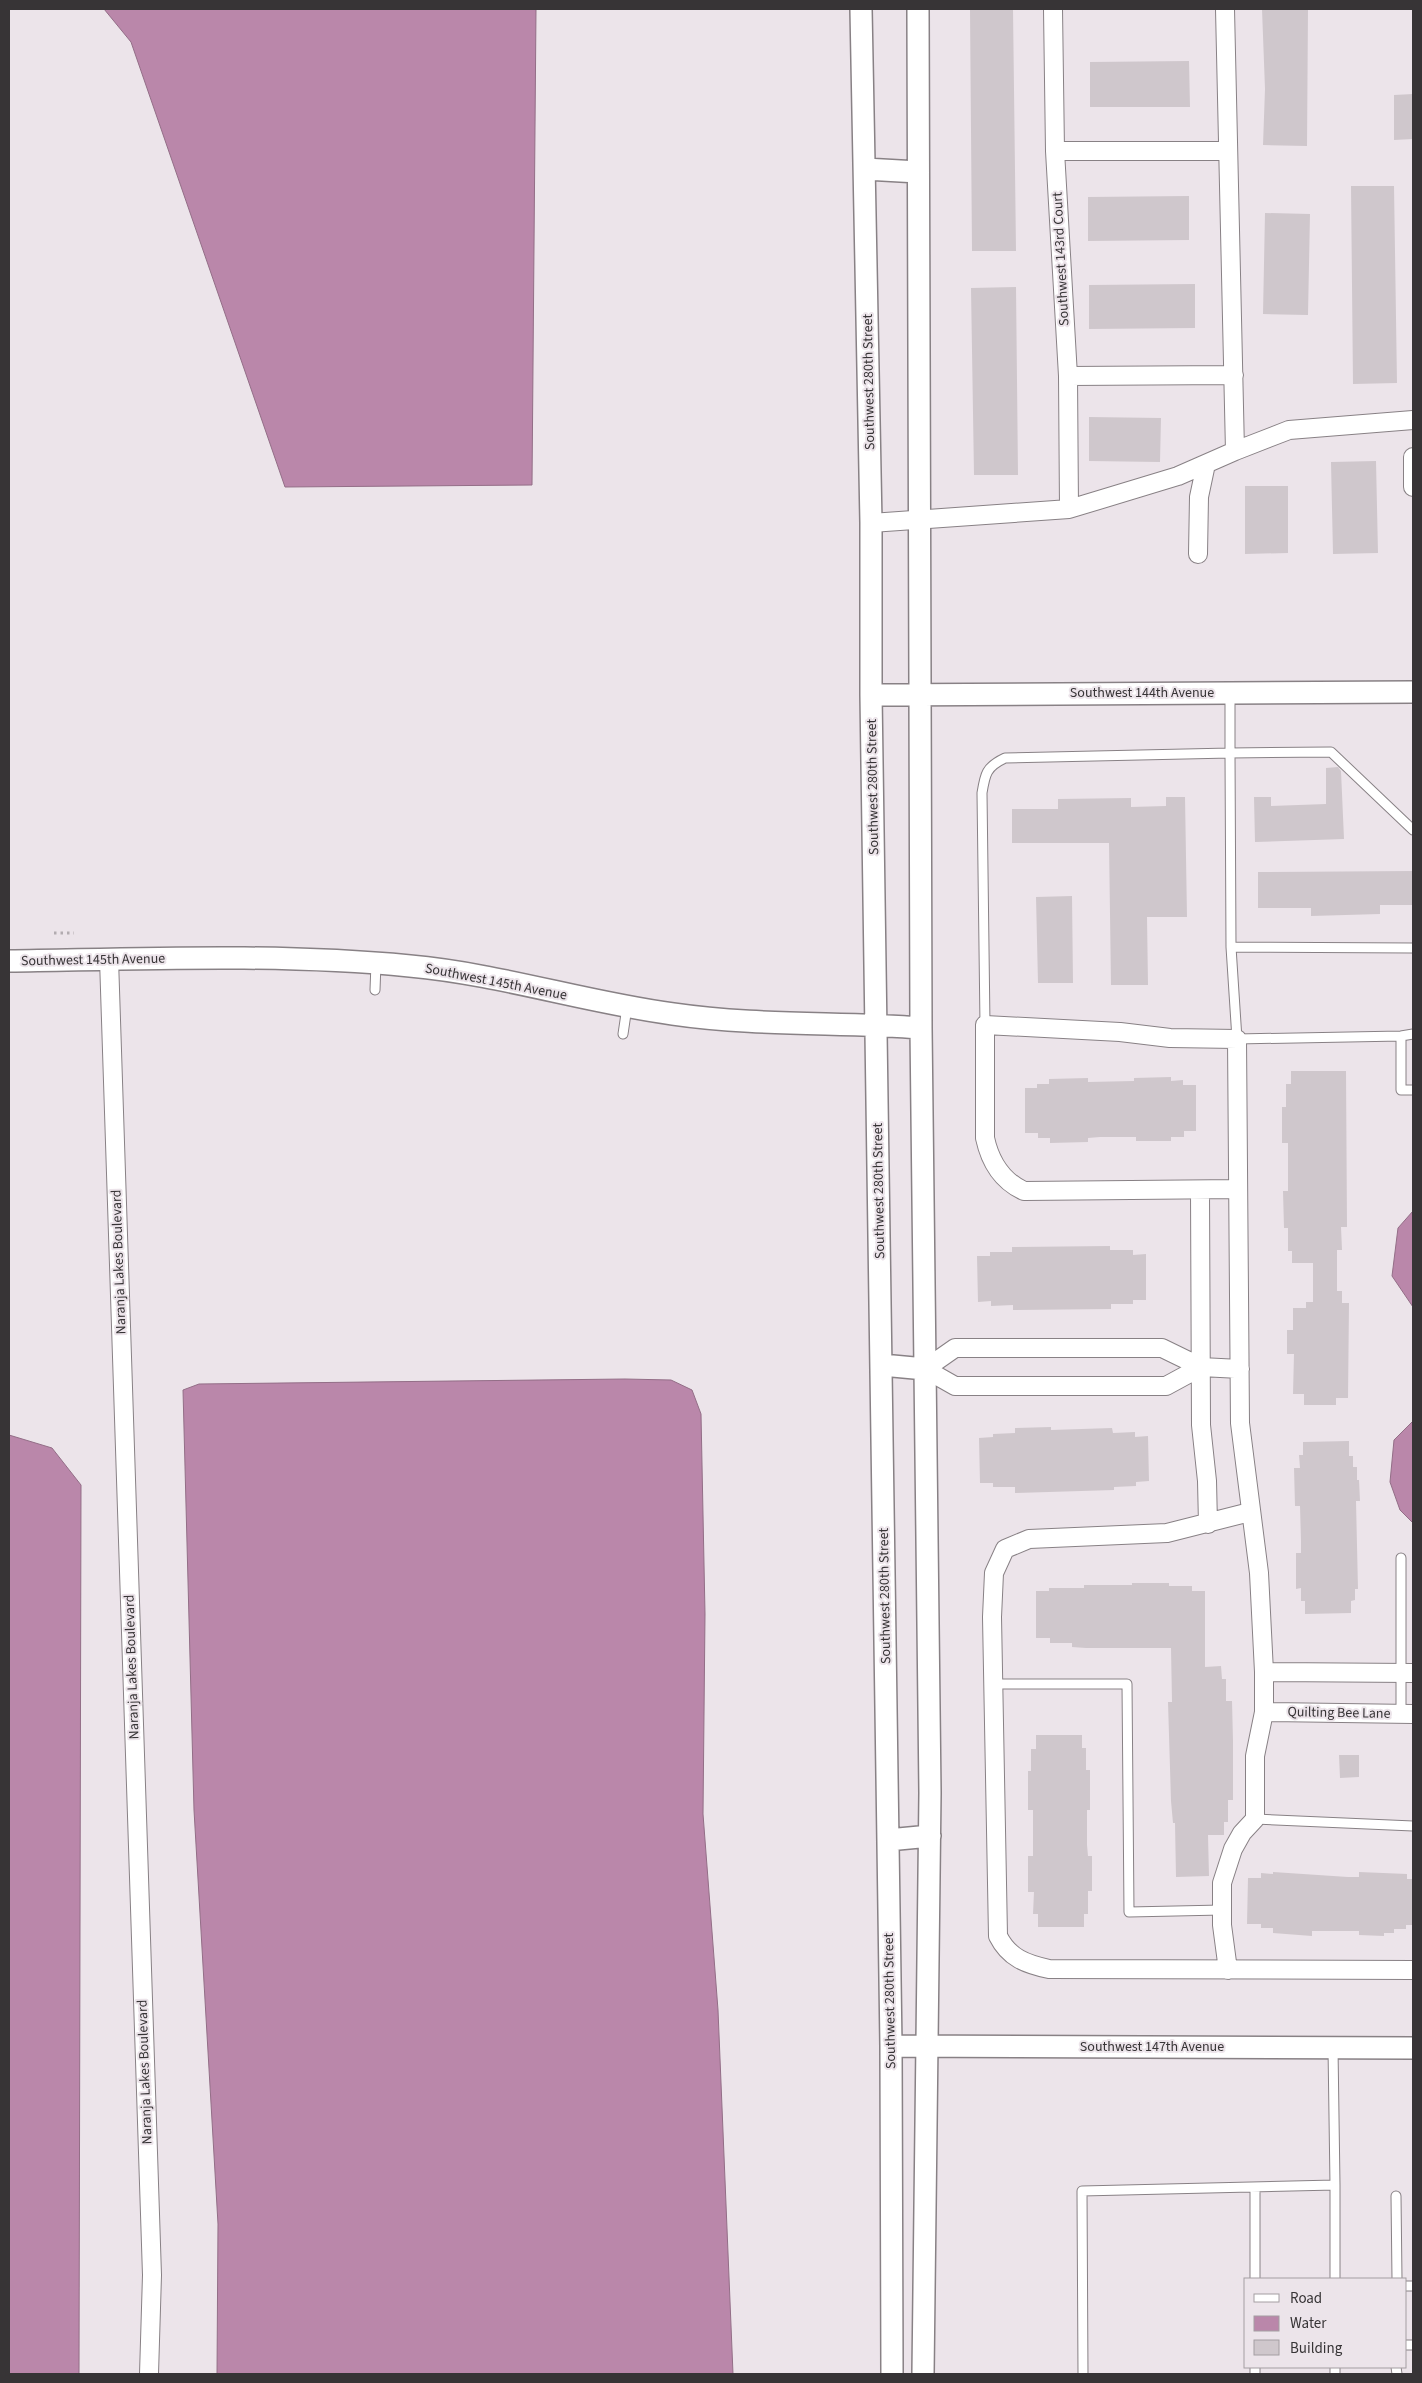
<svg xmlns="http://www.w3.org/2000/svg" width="1422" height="2383" viewBox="0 0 1422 2383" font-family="'Source Sans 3',sans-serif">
  <rect width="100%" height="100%" fill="#ece4ea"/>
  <path fill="#ba87aa" stroke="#936e87" d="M 104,9 L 536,9 L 532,485 L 285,487 L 131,42 Z
    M 1413,1211 L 1413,1307 L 1392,1276 L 1398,1228 Z
    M 625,1379 L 671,1380 L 692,1390 L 701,1414 L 705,1614 L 703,1814 L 718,2010 L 733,2374 L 217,2374 L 218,2224 L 194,1810 L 183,1390 L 199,1384 Z
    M 1413,1421 L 1413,1523 L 1400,1510 L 1390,1482 L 1394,1440 Z
    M 9,1435 L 52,1448 L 81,1485 L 79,2374 L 9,2374 Z"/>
  <path fill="#cfc7cc" d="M 970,9 L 1013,9 L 1016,251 L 972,251 Z
    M 1262,9 L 1308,9 L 1307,146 L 1263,145 L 1265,89 Z
    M 1189,61 L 1190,107 L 1090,107 L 1090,62 Z
    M 1413,94 L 1413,139 L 1394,140 L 1394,95 Z
    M 1351,186 L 1394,186 L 1397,383 L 1353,384 Z
    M 1189,196 L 1189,240 L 1088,241 L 1088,197 Z
    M 1265,213 L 1310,214 L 1308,315 L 1263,314 Z
    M 1195,284 L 1195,328 L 1089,329 L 1089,285 Z
    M 1016,287 L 1018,475 L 974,475 L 971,288 Z
    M 1089,417 L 1161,418 L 1160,462 L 1089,461 Z
    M 1376,461 L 1378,553 L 1333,554 L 1331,462 Z
    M 1245,486 L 1288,486 L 1288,553 L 1245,554 Z
    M 1338,767 L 1341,771 L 1344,839 L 1255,842 L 1254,797 L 1271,797 L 1271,806 L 1326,804 L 1326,768 Z
    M 1166,797 L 1185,797 L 1187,917 L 1147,917 L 1148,985 L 1111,985 L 1109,843 L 1012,843 L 1012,809 L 1058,809 L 1058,799 L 1131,798 L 1131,807 L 1166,806 Z
    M 1413,871 L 1413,905 L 1380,905 L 1380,914 L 1311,916 L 1311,908 L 1258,908 L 1258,872 Z
    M 1072,896 L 1073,983 L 1038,983 L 1036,897 Z
    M 1291,1071 L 1346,1071 L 1347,1227 L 1341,1227 L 1342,1250 L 1337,1250 L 1337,1291 L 1342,1291 L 1342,1303 L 1349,1303 L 1348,1398 L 1336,1398 L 1336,1405 L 1304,1405 L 1304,1394 L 1293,1394 L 1294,1354 L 1287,1354 L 1287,1330 L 1293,1330 L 1293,1308 L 1306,1308 L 1306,1302 L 1313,1302 L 1313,1263 L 1292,1263 L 1292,1251 L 1288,1251 L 1288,1228 L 1284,1228 L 1283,1191 L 1288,1191 L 1288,1143 L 1282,1143 L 1282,1107 L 1286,1107 L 1286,1084 L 1291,1084 Z
    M 1171,1077 L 1171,1081 L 1183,1080 L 1183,1085 L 1196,1085 L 1196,1131 L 1184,1131 L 1184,1137 L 1171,1137 L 1171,1141 L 1136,1141 L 1136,1137 L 1100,1137 L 1088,1138 L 1088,1142 L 1050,1143 L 1050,1138 L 1038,1138 L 1038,1133 L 1025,1133 L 1025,1088 L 1037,1088 L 1037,1084 L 1049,1084 L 1049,1079 L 1088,1078 L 1088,1082 L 1134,1081 L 1134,1078 Z
    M 1110,1246 L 1110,1250 L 1133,1250 L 1133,1255 L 1146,1254 L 1146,1300 L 1133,1300 L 1133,1304 L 1111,1304 L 1111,1309 L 1013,1310 L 1013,1305 L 991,1306 L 991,1301 L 978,1302 L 977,1256 L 990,1256 L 990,1252 L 1012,1252 L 1012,1247 Z
    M 1051,1427 L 1051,1430 L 1112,1428 L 1113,1433 L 1135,1432 L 1135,1437 L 1148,1436 L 1149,1481 L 1136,1482 L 1136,1486 L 1114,1487 L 1114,1490 L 1015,1493 L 1015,1487 L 993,1487 L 993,1483 L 980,1483 L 979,1438 L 993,1437 L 993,1434 L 1015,1433 L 1015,1428 Z
    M 1349,1441 L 1349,1456 L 1353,1456 L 1353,1467 L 1357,1467 L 1357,1480 L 1359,1480 L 1360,1501 L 1356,1501 L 1358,1589 L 1355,1589 L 1355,1600 L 1351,1601 L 1351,1613 L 1305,1614 L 1305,1601 L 1301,1601 L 1301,1588 L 1296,1589 L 1296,1553 L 1301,1553 L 1301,1541 L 1300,1506 L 1295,1506 L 1294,1468 L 1300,1468 L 1299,1455 L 1303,1455 L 1303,1442 Z
    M 1132,1583 L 1169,1583 L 1169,1586 L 1192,1586 L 1192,1591 L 1205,1591 L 1205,1667 L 1221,1666 L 1222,1679 L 1226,1679 L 1226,1701 L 1232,1701 L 1233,1741 L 1233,1800 L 1228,1800 L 1228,1822 L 1224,1822 L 1224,1835 L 1208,1835 L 1209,1876 L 1176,1877 L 1175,1823 L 1173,1823 L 1171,1801 L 1168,1702 L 1172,1702 L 1171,1648 L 1086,1648 L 1072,1647 L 1072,1643 L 1050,1643 L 1050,1638 L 1036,1638 L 1036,1591 L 1049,1591 L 1049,1588 L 1084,1588 L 1084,1585 L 1132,1585 Z
    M 1036,1735 L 1082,1735 L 1082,1748 L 1086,1748 L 1086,1770 L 1090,1770 L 1090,1810 L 1087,1810 L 1087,1845 L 1088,1856 L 1092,1856 L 1092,1891 L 1088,1891 L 1088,1914 L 1084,1914 L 1084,1927 L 1038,1927 L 1038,1914 L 1033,1914 L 1034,1892 L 1028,1892 L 1028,1856 L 1033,1856 L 1033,1810 L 1028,1810 L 1028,1771 L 1031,1771 L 1031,1749 L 1036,1749 Z
    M 1339,1755 L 1359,1755 L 1359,1777 L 1340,1778 Z
    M 1273,1872 L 1348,1877 L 1359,1877 L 1359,1872 L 1407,1874 L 1407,1879 L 1413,1879 L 1413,1925 L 1406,1925 L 1406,1929 L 1394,1929 L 1394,1933 L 1384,1933 L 1384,1936 L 1359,1935 L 1359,1931 L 1312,1931 L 1312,1936 L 1273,1933 L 1273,1928 L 1261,1928 L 1261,1924 L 1247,1924 L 1248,1878 L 1261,1878 L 1261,1873 L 1273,1874 Z"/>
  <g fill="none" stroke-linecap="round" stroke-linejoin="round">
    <g stroke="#888185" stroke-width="11">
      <path id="service" d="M 1230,693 L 1230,753 L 1331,752 L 1413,830
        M 1231,947 L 1413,948
        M 375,990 L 376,963
        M 985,1025 L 982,793 C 985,774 986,767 1005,758 L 1230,753 L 1231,947 L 1237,1039 L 1401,1036 L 1413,1034
        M 623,1034 L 627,1007
        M 1401,1036 L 1401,1090 L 1413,1090
        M 993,1684 L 1127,1684 L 1129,1912 L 1222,1910
        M 1401,1714 L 1401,1558
        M 1255,1819 L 1413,1826
        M 1335,2185 L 1335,2279
        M 1396,2196 L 1397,2279
        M 1255,2279 L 1255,2187
        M 1406,2286 L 1413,2286
        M 1406,2345 L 1413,2345
        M 1335,2367 L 1335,2374
        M 1396,2367 L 1397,2374
        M 1083,2374 L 1082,2191 L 1335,2185 L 1333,2048
        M 1255,2374 L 1255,2367"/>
    </g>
    <g stroke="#888185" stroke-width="20">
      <path id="minor" d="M 1053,9 L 1055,151 L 1068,376 L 1069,509
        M 1225,9 L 1235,451
        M 1055,151 L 1228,151
        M 1068,376 L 1234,375
        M 1413,457 L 1413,487
        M 871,523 L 1069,509 L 1178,476 L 1235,451 L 1289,430 L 1413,420
        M 1198,554 L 1199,497 L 1206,464
        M 109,959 L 152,2275 L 149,2374
        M 1200,1190 L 1201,1425 L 1207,1481 L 1208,1524
        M 1201,1367 L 1166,1386 L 955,1386 L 925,1369 L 955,1348 L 1162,1348 L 1201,1367 L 1240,1369
        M 1250,1512 L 1167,1533 L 1029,1539 L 1005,1549 L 994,1573 L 992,1617 L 998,1936 C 1009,1958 1026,1964 1049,1969 L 1413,1970
        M 1264,1672 L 1413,1673
        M 1264,1712 L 1413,1714
        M 1228,1970 L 1222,1925 L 1222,1883 L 1233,1849 L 1242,1833 L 1255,1819 L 1255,1756 L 1264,1712 L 1264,1672 L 1259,1573 L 1240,1423 L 1237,1039 L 1170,1038 L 1120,1032 L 985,1025 L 985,1138 C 990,1161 1002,1181 1024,1191 L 1238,1189"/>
    </g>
    <g stroke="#888185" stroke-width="24">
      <path id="tertiary" d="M 861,9 L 871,523 L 871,695 L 891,2046 L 892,2374
        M 918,9 L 921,1028 L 930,1793 L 923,2374
        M 865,169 L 918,172
        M 871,695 L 1413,692
        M 9,961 C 142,959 277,953 410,966 C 499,974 584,1002 673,1014 C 755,1026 838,1022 921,1028
        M 882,1365 L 925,1369
        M 888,1840 L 930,1836
        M 891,2046 L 1413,2048"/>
    </g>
    <path stroke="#b2abb0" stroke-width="3" stroke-dasharray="2.5 4" stroke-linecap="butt" d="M 54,933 L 74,933"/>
    <use href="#service" stroke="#fff" stroke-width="9"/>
    <use href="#minor" stroke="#fff" stroke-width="18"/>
    <use href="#tertiary" stroke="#fff" stroke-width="21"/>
  </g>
  <g text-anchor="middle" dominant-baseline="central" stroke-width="4" stroke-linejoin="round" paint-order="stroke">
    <g font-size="14" fill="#373436" stroke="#ece4ea">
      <text transform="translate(1061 259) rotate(-93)">Southwest 143rd Court</text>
      <text transform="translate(869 382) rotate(-91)">Southwest 280th Street</text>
      <text x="1142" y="693">Southwest 144th Avenue</text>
      <text transform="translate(873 787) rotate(-91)">Southwest 280th Street</text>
      <text transform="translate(93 960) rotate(-1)">Southwest 145th Avenue</text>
      <text transform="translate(496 982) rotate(11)">Southwest 145th Avenue</text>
      <text transform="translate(879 1191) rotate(-91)">Southwest 280th Street</text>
      <text transform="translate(119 1262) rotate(-92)">Naranja Lakes Boulevard</text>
      <text transform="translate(885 1596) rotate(-91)">Southwest 280th Street</text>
      <text transform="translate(132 1667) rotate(-92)">Naranja Lakes Boulevard</text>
      <text transform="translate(1339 1713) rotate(1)">Quilting Bee Lane</text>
      <text transform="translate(890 2001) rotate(-91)">Southwest 280th Street</text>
      <text x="1152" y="2047">Southwest 147th Avenue</text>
      <text transform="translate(145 2072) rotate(-92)">Naranja Lakes Boulevard</text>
    </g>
  </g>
  <rect width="1422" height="2383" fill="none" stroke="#373436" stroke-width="20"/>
  <rect x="1244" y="2278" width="162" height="90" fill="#ece4ea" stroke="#a49ea2"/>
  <rect x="1254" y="2294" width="25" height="8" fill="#ffffff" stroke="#a49ea2"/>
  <text x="1290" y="2303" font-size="15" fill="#373436">Road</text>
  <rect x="1254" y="2316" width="25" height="15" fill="#ba87aa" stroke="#a49ea2"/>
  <text x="1290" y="2328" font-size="15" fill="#373436">Water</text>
  <rect x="1254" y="2340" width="25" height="15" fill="#cfc7cc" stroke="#a49ea2"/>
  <text x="1290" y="2353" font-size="15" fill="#373436">Building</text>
</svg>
